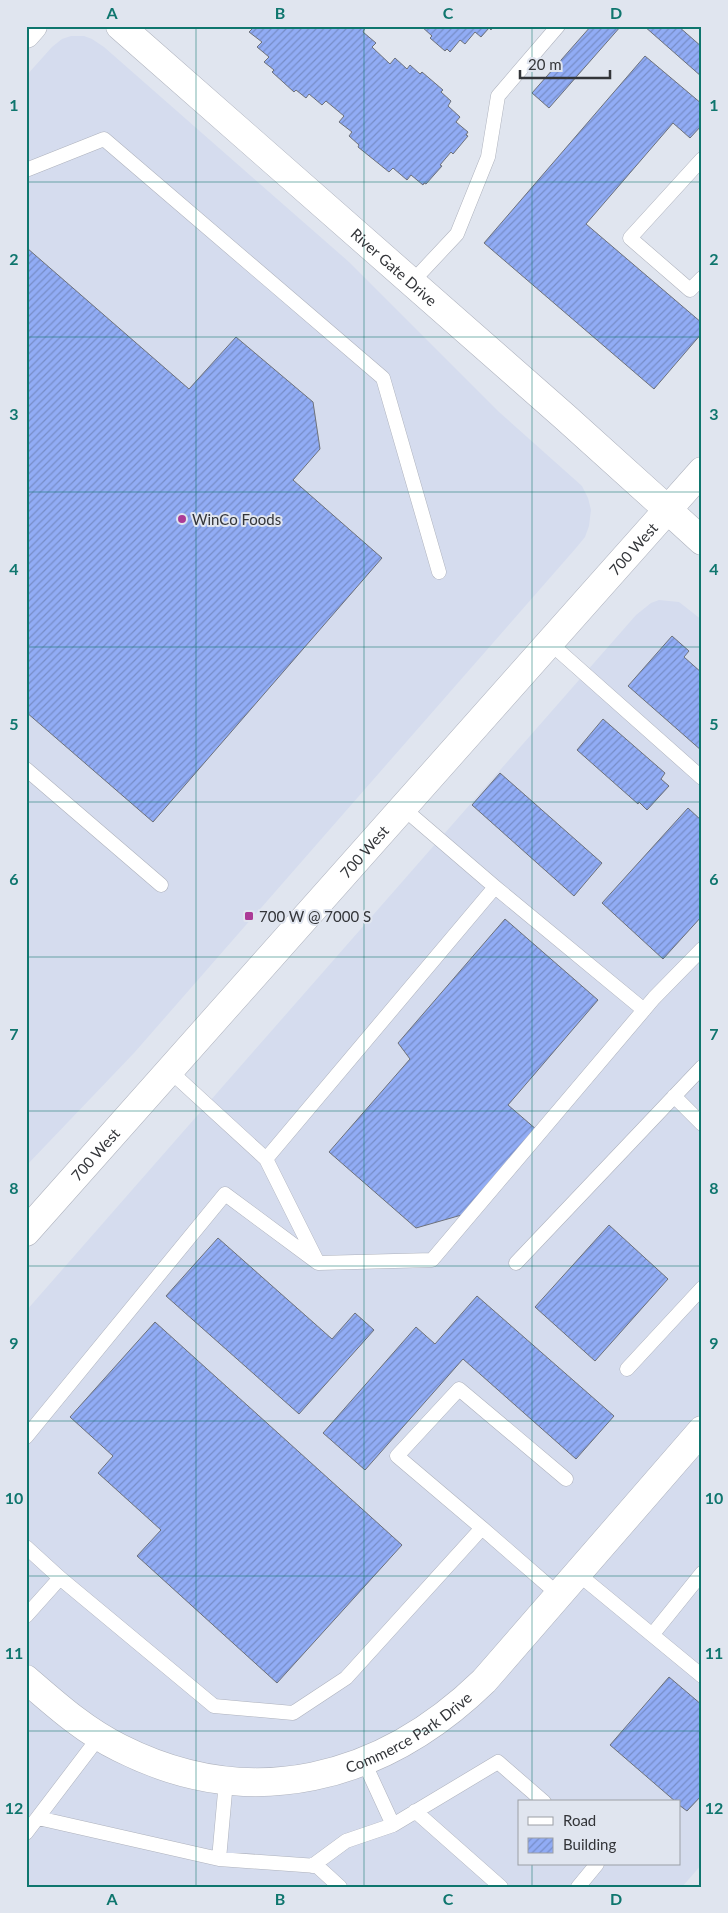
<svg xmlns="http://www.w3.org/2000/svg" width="728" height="1913" viewBox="0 0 728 1913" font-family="Lato,sans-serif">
  <defs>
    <pattern id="building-hatch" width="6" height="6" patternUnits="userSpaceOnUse" patternTransform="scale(1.25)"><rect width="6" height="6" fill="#91acf5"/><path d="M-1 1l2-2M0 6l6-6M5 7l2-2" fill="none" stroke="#778dc7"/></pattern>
  </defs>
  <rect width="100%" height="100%" fill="#e0e5ef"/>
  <path fill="#d5dcee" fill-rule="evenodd" d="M 71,36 L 84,36 L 92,39 L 104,47 L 349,262 L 499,412 L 582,486 L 588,498 L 591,510 L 589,526 L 585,537 L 576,548 L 134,1053 L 26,1166 L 26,76 L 52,47 L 62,39 Z
    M 659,600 L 679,602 L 702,620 L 702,1864 L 682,1887 L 26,1887 L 26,1311 L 636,615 L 651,603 ZM 519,1802 L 679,1802 L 679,1864 L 519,1864 Z"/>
  <path fill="url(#building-hatch)" stroke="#6d717a" d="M 249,26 L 366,26 L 363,32 L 376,43 L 372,47 L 390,64 L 395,58 L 407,69 L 410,65 L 420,74 L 422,72 L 443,90 L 441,92 L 451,101 L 448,106 L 460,117 L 456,122 L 468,132 L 466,135 L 468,136 L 453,154 L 451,152 L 440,165 L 442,166 L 426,184 L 424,183 L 423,185 L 411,175 L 407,180 L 393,168 L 389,172 L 358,147 L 359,145 L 349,136 L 352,132 L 339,122 L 344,116 L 326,101 L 322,105 L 309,94 L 306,98 L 296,90 L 294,92 L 272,72 L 274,70 L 264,62 L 269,57 L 257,47 L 262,42 L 249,32 L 252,29 Z
    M 421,26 L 494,26 L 491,30 L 489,28 L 481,37 L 475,32 L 465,44 L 460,40 L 450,52 L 447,49 L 445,51 L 430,38 L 432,36 Z
    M 591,26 L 621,26 L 549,108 L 532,93 Z
    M 644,26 L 678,26 L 702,47 L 702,77 Z
    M 645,56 L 702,104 L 702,125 L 690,138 L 673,123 L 586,224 L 702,323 L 702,333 L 654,389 L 484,243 Z
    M 27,248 L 189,389 L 236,337 L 313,402 L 320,449 L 293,480 L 382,558 L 153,822 L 26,712 Z
    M 672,636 L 689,651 L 684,657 L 702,673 L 702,751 L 628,686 Z
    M 603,719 L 665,773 L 661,779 L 669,786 L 647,810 L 639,802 L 638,804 L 577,750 Z
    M 500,773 L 602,863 L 574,896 L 472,805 Z
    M 688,808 L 702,821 L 702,916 L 663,959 L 602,903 Z
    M 505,919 L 598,1000 L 508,1105 L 537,1130 L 465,1214 L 416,1228 L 329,1152 L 410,1059 L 398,1043 Z
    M 609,1225 L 668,1279 L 595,1361 L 535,1307 Z
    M 218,1238 L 332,1339 L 355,1313 L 374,1330 L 299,1414 L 166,1296 Z
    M 477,1296 L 614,1416 L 576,1459 L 463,1359 L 365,1470 L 323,1433 L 416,1327 L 435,1344 Z
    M 155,1322 L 402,1545 L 277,1683 L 137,1556 L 161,1530 L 98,1473 L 113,1456 L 70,1417 Z
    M 669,1677 L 702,1705 L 702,1795 L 687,1811 L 679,1805 L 679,1802 L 676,1802 L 610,1745 Z"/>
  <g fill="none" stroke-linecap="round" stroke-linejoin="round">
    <g stroke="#aeb2bd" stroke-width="15">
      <path id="service" d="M 702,159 L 630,238 L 690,290 L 702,278
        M 26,170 L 104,139 L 383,378 L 439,572
        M 412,282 L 457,234 L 488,157 L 498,96 L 558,26
        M 550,643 L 702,778
        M 26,769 L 161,885
        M 403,808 L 495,887 L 644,1010
        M 170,1071 L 266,1159 L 495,887
        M 674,1096 L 702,1124
        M 266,1159 L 317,1261
        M 516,1263 L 702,1067
        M 627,1369 L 702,1288
        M 26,1437 L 225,1194 L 318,1263 L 432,1260 L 654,998 L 702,949
        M 482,1528 L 397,1456 L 459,1389 L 566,1479
        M 26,1547 L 60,1578
        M 577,1573 L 702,1676
        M 26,1616 L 60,1578 L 214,1706 L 293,1713 L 346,1678 L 482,1528 L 559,1595
        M 652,1635 L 702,1573
        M 364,1762 L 393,1825 L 498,1762 L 544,1802
        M 415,1811 L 501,1887
        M 38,1818 L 219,1859 L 317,1866 L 340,1887
        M 26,1833 L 99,1737
        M 219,1859 L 226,1781
        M 312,1866 L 346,1841 L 393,1825
        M 578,1887 L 597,1864"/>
    </g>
    <g stroke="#aeb2bd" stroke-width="29">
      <g id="minor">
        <path d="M 668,510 L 702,541"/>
        <path id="s1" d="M 26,1679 C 56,1705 85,1731 120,1748 C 251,1814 382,1780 484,1681 L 702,1430"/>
      </g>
    </g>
    <g stroke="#aeb2bd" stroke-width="29">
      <g id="tertiary">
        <path id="s2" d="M 120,26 L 565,417 L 668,510"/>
        <path d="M 26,34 L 33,26"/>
      </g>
    </g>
    <g stroke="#aeb2bd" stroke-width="29">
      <g id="secondary">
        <path id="s3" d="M 26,1232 L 702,471"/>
      </g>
    </g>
    <use href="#service" stroke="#fff" stroke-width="14"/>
    <use href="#minor" stroke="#fff" stroke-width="28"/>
    <use href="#tertiary" stroke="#fff" stroke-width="28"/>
    <use href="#secondary" stroke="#fff" stroke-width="28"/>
  </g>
  <path fill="none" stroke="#0f766e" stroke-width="1" stroke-opacity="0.55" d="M 196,26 L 196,1887M 364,26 L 364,1887M 532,26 L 532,1802M 26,182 L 702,182M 26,337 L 702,337M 26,492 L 702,492M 26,647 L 702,647M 26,802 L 702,802M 26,957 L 702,957M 26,1111 L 702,1111M 26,1266 L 702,1266M 26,1421 L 702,1421M 26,1576 L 702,1576M 26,1731 L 702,1731M 532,1864 L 532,1887"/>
  <g fill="#ac3b96" stroke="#e0e5ef" stroke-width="2">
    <circle cx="182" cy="519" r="5"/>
    <rect x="244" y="911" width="10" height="10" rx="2.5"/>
  </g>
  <g text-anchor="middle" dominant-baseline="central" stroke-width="4" stroke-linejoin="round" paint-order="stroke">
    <g font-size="15" fill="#333539" stroke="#e0e5ef">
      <text stroke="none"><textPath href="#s2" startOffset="365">River Gate Drive</textPath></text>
      <text stroke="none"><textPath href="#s3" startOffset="914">700 West</textPath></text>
      <text stroke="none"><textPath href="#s3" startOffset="509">700 West</textPath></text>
      <text stroke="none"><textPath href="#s3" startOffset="104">700 West</textPath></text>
      <text stroke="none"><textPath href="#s1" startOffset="422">Commerce Park Drive</textPath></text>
    </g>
    <g font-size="15" fill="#333539" stroke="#e0e5ef" text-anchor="start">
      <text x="192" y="519">WinCo Foods</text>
      <text x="259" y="916">700 W @ 7000 S</text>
    </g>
  </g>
  <rect width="728" height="1913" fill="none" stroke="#e0e5ef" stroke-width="55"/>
  <rect x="518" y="1800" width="162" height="65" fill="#e0e5ef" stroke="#9b9fa6"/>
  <rect x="528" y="1817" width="25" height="8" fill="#ffffff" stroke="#9b9fa6"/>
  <text x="563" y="1826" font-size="15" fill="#333539">Road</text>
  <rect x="528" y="1838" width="25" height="15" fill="url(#building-hatch)" stroke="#9b9fa6"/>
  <text x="563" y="1850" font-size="15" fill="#333539">Building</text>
  <path d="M520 70v8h90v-8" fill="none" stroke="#333539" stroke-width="2.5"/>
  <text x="528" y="70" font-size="15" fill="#333539" stroke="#e0e5ef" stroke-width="4" paint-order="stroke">20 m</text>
  <rect x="28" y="28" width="672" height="1858" fill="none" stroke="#0f766e" stroke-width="2"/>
  <g font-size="16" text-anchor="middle" font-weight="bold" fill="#0f766e">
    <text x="112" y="19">A</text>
    <text x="280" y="19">B</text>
    <text x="448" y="19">C</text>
    <text x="616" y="19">D</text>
    <text x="14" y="111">1</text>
    <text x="714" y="111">1</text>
    <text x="14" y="265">2</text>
    <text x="714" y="265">2</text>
    <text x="14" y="420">3</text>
    <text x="714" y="420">3</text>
    <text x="14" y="575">4</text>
    <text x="714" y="575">4</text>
    <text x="14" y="730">5</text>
    <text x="714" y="730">5</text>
    <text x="14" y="885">6</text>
    <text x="714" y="885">6</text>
    <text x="14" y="1040">7</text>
    <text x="714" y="1040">7</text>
    <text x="14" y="1194">8</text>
    <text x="714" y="1194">8</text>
    <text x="14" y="1349">9</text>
    <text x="714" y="1349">9</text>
    <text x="14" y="1504">10</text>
    <text x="714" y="1504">10</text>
    <text x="14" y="1659">11</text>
    <text x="714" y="1659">11</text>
    <text x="14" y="1814">12</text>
    <text x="714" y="1814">12</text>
    <text x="112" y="1905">A</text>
    <text x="280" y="1905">B</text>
    <text x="448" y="1905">C</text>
    <text x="616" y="1905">D</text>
  </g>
</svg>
